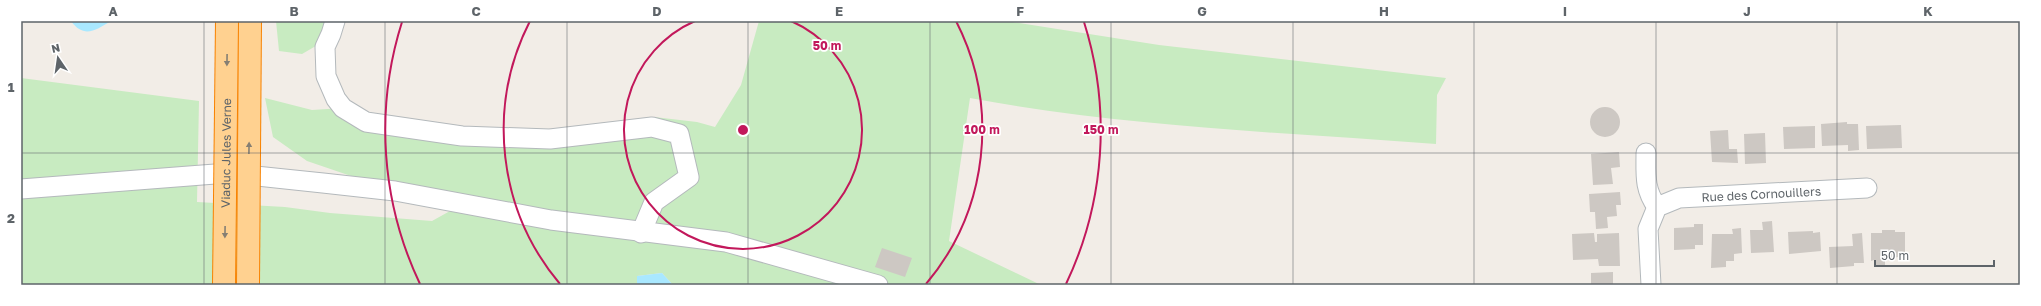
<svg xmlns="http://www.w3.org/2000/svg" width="2041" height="306" viewBox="0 0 2041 306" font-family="'Golos Text',sans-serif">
  <rect width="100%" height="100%" fill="#f2ede7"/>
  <path fill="#c8ebc1" d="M 276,21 L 325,21 L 321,43 L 302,54 L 279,51 Z
    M 759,21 L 1006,21 L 1159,45 L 1446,78 L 1437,95 L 1436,144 C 1280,132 1123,127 970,98 L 949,241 L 1041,285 L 673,285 L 662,273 L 637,276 L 637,285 L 21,285 L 21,78 L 199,101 L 197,202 L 285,207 L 330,213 L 432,221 L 450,211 L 441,200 L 395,191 L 307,161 L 273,137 L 265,98 L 312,110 L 343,108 L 462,136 L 651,127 L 654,117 L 697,122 L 715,127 L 741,85 Z"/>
  <path fill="#a9e8ff" d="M 71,21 L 111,21 C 96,30 84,39 71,21 Z
    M 662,273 L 673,285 L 637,285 L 637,276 Z"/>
  <path fill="#cdc8c3" d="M1590 122a15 15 0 1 1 30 0a15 15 0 1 1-30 0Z
    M 1847,122 L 1847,124 L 1858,124 L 1859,150 L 1848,151 L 1848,145 L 1822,146 L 1821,124 Z
    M 1901,125 L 1902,148 L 1867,149 L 1866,126 Z
    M 1815,126 L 1815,148 L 1784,149 L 1783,127 Z
    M 1728,130 L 1729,149 L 1737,149 L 1738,163 L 1712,162 L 1710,131 Z
    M 1765,133 L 1766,163 L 1745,164 L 1744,134 Z
    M 1619,152 L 1620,167 L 1611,168 L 1613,184 L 1593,185 L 1591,154 Z
    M 1620,192 L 1621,205 L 1616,205 L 1617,216 L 1607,217 L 1608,228 L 1596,229 L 1595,212 L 1590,212 L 1589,194 Z
    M 1772,221 L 1774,252 L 1751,253 L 1750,230 L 1763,230 L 1762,222 Z
    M 1694,224 L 1703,224 L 1703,245 L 1695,245 L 1695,249 L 1674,250 L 1674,228 L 1694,227 Z
    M 1741,228 L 1742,253 L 1734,254 L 1734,261 L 1726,261 L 1726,267 L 1711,268 L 1712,234 L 1733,234 L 1732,229 Z
    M 1882,230 L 1895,230 L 1895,232 L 1905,232 L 1905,256 L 1885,259 L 1885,265 L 1874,265 L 1874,260 L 1871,261 L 1871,233 L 1882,233 Z
    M 1813,231 L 1813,233 L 1820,232 L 1821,251 L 1789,254 L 1788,232 Z
    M 1594,233 L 1595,242 L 1597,242 L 1597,234 L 1619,233 L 1620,266 L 1599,266 L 1598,259 L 1573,260 L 1572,234 Z
    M 1862,233 L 1864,263 L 1854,263 L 1854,266 L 1830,268 L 1829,247 L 1853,246 L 1852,234 Z
    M 882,248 L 912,258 L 905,277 L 875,267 Z
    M 1613,272 L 1613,285 L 1591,285 L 1591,273 Z"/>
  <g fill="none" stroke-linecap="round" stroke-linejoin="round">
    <g stroke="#b4b9bc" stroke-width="21">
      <g id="minor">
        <path d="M 335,21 L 331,34 L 325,47 L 326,76 L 336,99 L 343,108 L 366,122 L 462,136 L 550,139 L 652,127 L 679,134 L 689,177 L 654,202 L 641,233"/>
        <path d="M 1646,153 C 1646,175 1644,189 1657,207"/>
        <path d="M 21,189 L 228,173 L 323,183 L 395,191 L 551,220 L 726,242 L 878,285"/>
        <path id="s1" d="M 1651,285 L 1648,229 L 1657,207 L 1679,198 L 1867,188"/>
      </g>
    </g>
    <use href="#minor" stroke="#fff" stroke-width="19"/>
    <g stroke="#f88200" stroke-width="24" stroke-linecap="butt">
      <g id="highway-bridge">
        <path id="s2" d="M 224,285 L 227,21"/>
        <path d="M 248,285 L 250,21"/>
      </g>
    </g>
    <use href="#highway-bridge" stroke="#ffd190" stroke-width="22"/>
  </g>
  <defs><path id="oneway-solid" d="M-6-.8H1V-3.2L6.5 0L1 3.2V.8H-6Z"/></defs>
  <g fill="#867f73">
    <use href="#oneway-solid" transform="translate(227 60) rotate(91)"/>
    <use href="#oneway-solid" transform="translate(249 148) rotate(-89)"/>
    <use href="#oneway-solid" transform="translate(225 232) rotate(91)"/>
  </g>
  <path fill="none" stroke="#5e6469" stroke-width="1" stroke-opacity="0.55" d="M 204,21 L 204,285M 385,21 L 385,285M 567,21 L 567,285M 748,21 L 748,285M 930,21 L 930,285M 1111,21 L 1111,285M 1293,21 L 1293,285M 1474,21 L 1474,285M 1656,21 L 1656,285M 1837,21 L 1837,285M 21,153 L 2020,153"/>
  <g fill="none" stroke="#c2185b" stroke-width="2">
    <path d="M791 21A119 119 0 1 1 695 21"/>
    <path d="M560 284A239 239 0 0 1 530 21M956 21A239 239 0 0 1 926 284"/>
    <path d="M420 284A358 358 0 0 1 402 22M1084 22A358 358 0 0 1 1066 284"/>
  </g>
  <g text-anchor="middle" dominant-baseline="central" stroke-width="3.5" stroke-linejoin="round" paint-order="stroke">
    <g font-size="12" fill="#5e6469" stroke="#fff">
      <text stroke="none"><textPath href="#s2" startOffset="132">Viaduc Jules Verne</textPath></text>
      <text stroke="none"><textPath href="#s1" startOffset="186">Rue des Cornouillers</textPath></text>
    </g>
  </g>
  <circle cx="743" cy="130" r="6" fill="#c2185b" stroke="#fff" stroke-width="2"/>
  <g font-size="12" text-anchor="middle" font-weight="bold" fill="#c2185b" stroke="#fff" stroke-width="3.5" stroke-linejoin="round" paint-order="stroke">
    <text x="827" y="50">50 m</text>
    <text x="982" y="134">100 m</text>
    <text x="1101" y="134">150 m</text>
  </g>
  <rect width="2041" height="306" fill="none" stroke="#ffffff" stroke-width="44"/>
  <g transform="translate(58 58) rotate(347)" stroke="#ffffff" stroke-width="3" paint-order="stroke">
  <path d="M0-3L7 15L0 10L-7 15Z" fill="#5e6469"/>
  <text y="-6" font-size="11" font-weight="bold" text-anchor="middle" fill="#5e6469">N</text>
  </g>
  <path d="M1875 260v6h119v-6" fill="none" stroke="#5e6469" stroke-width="2"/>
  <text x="1881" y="260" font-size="12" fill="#5e6469" stroke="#ffffff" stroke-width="3" paint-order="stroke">50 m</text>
  <rect x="22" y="22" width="1997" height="262" fill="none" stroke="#5e6469" stroke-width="1.5"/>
  <g font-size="13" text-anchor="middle" font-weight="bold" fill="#5e6469">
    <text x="113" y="16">A</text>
    <text x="294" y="16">B</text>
    <text x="476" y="16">C</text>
    <text x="657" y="16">D</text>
    <text x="839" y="16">E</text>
    <text x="1020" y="16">F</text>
    <text x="1202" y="16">G</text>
    <text x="1384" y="16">H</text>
    <text x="1565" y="16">I</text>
    <text x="1747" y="16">J</text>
    <text x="1928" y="16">K</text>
    <text x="11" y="92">1</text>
    <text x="11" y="223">2</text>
  </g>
</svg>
